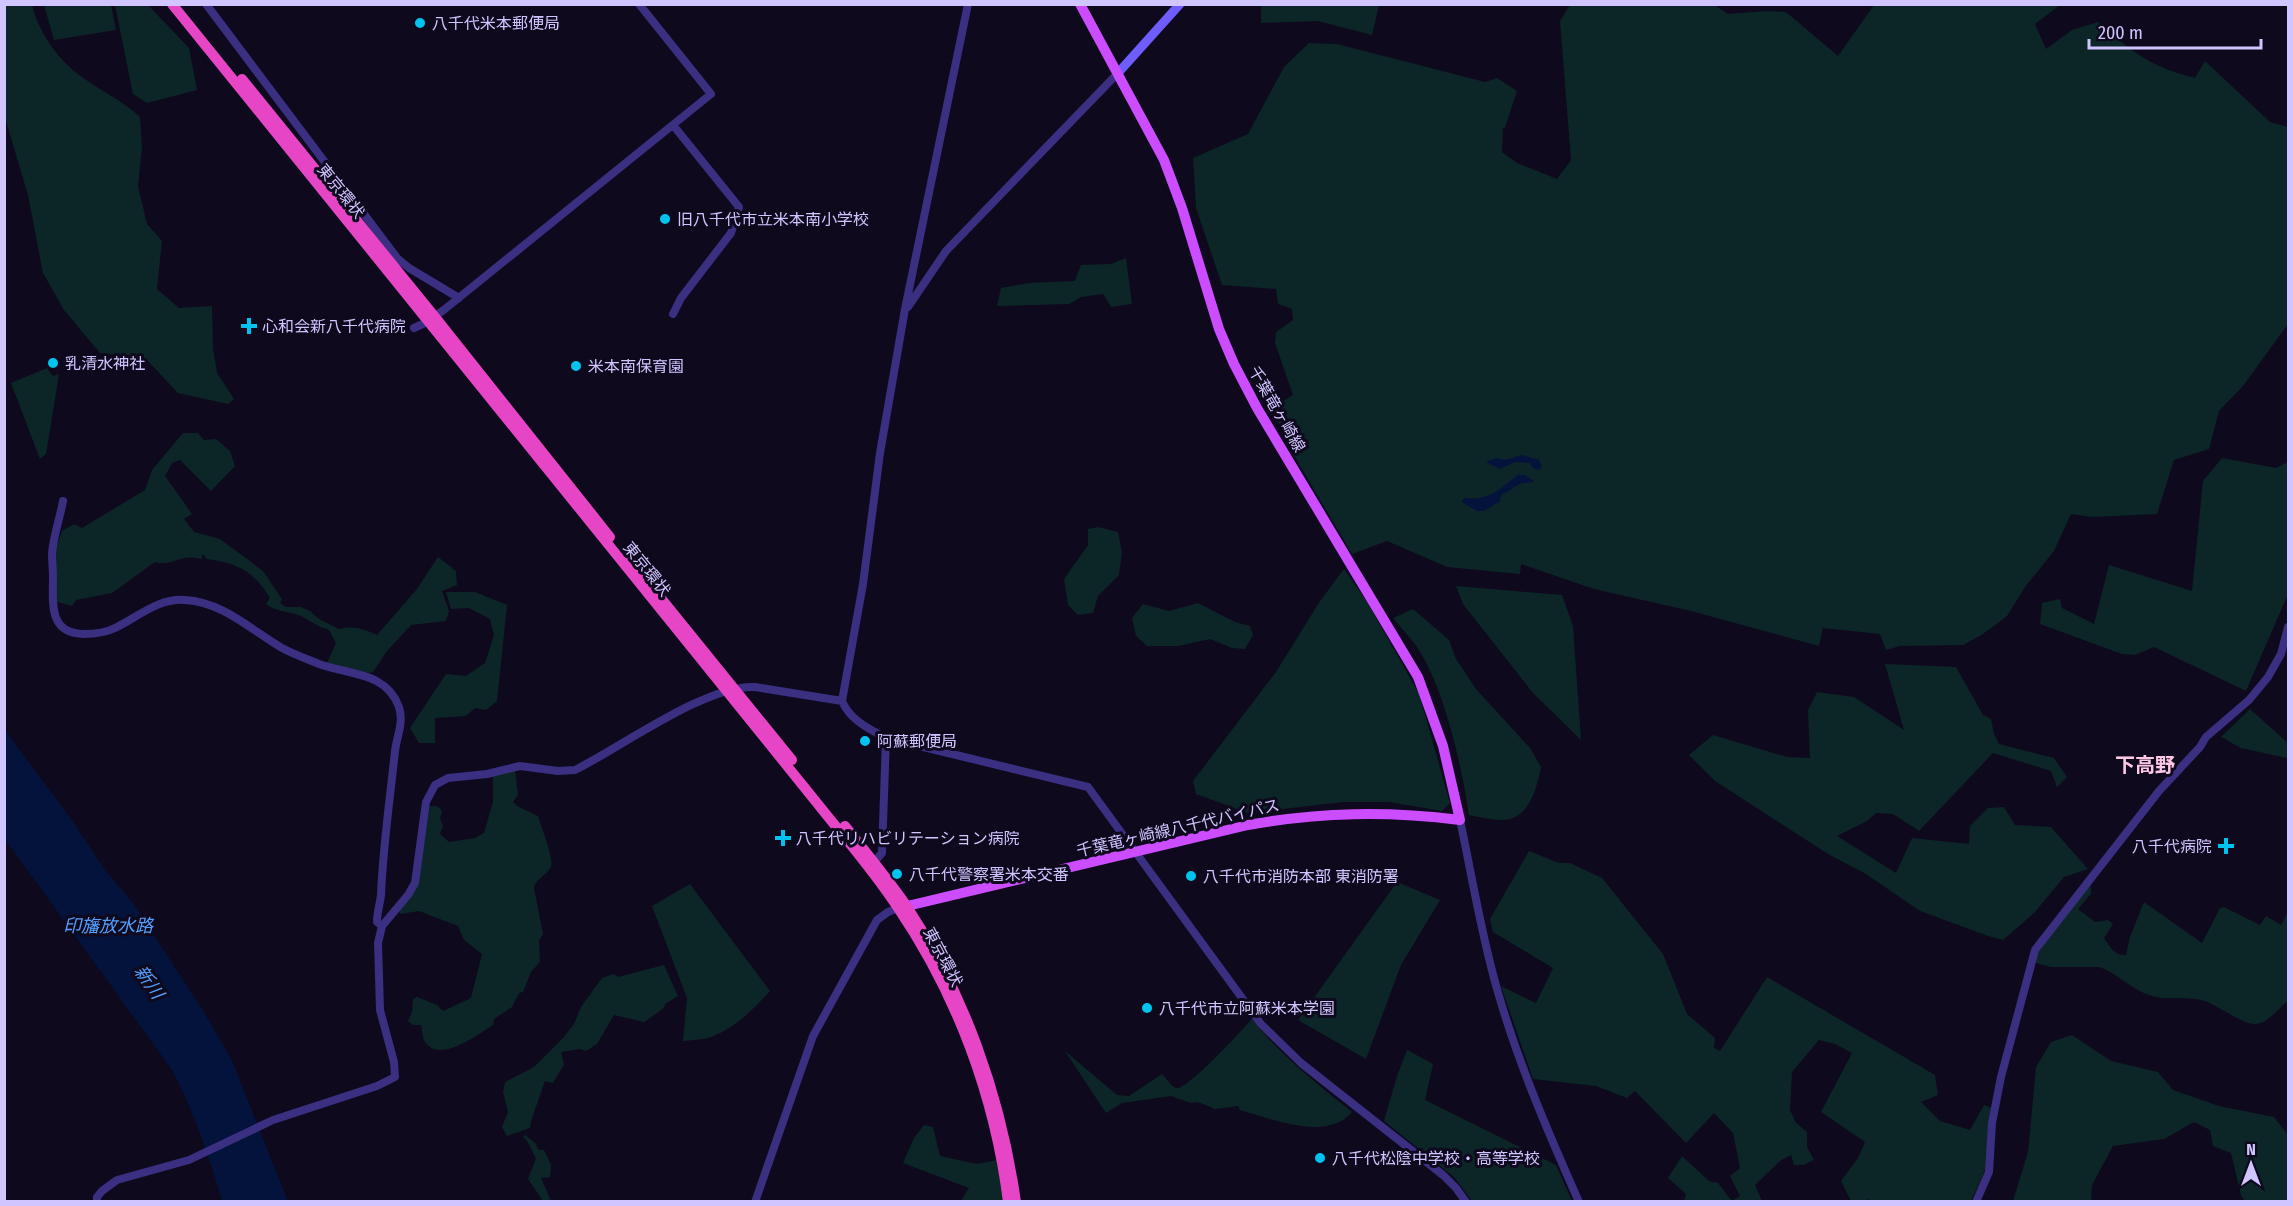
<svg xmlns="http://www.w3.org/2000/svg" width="2293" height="1206" viewBox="0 0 2293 1206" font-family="'Fira Sans Condensed','Noto Sans JP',sans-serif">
  <rect width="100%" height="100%" fill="#0e091d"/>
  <path fill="#0c2627" d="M 1713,4 L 1728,14 L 1766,11 L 1786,12 L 1838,56 L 1874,5 L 2060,5 L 2035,24 L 2046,49 L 2072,30 L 2098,22 C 2132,52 2149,66 2195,78 L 2205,61 L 2270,122 L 2288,127 L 2288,324 L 2243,386 L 2219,411 L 2209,449 L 2174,460 L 2157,514 L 2092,517 L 2071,514 L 2054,551 L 2025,587 L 2007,616 L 1983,634 L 1963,645 L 1900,646 L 1886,650 L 1880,634 L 1823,628 L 1819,646 L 1691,611 L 1594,589 L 1521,564 L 1520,574 L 1447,567 L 1387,541 L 1352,554 L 1289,447 L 1272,408 L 1293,395 L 1275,343 L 1276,332 L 1293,320 L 1292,309 L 1278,304 L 1276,289 L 1222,285 L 1196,208 L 1193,158 L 1248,134 L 1284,67 L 1309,43 L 1337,44 L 1485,82 L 1497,78 L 1517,91 L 1505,128 L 1503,128 L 1502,152 L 1517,163 L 1557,179 L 1571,160 L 1560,21 L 1570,5 Z
    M 4,5 L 32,5 C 39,33 58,60 82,77 C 101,91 123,101 140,117 L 142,147 L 138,186 L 147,224 L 162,241 L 157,289 L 179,308 L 212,306 L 213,349 L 217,373 L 234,399 L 228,404 L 178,393 L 145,358 L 100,353 L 64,310 L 43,273 L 28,195 L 5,118 Z
    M 44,5 L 111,5 L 116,30 L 54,40 Z
    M 115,5 L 148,5 L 189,48 L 197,90 L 147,103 L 133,94 Z
    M 1261,5 L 1261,4 L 1379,5 L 1372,35 L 1318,21 L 1261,23 Z
    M 1126,258 L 1132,304 L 1111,307 L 1103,294 L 1081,297 L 1069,304 L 997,306 L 1001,288 L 1029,283 L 1075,281 L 1081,265 L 1111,264 Z
    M 47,368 L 53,376 L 59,374 L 46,454 L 40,459 L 11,383 Z
    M 183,433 L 198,433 L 204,440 L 216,439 L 230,451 L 235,466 L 211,491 L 180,460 L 172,463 L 165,476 L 192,514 L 184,519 L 194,532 L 220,539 L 263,571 L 282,599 L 280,603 L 286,607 L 301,607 L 310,611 L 319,619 L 339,629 C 352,625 365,629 377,635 L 417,589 L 438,557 L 456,571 L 457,585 L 442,591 L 449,611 L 446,621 L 411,625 L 387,651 L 373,672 L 369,673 L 327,663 L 336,643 L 329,630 C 319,627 312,622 303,617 C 291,611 278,613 266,604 L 270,598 C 254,571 237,563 207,559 L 203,554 L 201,559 C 178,553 175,567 155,562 L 112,593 L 76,600 L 72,606 L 54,601 L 54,553 L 62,531 L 74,524 L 82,528 L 145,490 L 152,470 Z
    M 2222,458 L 2276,468 L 2288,462 L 2288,594 L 2246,691 L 2154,647 L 2135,655 L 2122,654 L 2040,624 L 2042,603 L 2060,599 L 2062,608 L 2094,624 L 2109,565 L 2192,591 L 2203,481 Z
    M 1098,527 L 1118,532 L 1122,552 L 1119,575 L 1098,596 L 1093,613 L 1078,615 L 1068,605 L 1064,579 L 1088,545 L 1088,529 Z
    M 1344,569 L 1368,603 L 1419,694 L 1450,803 L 1442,811 L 1389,802 L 1343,802 L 1248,813 L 1196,794 L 1193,781 L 1276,672 L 1320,601 Z
    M 1456,586 L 1562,595 L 1573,626 L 1581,740 L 1533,693 L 1463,604 Z
    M 446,592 L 475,592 L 507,605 L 497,701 L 486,710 L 475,708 L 466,716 L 435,718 L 435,743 L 419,743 L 410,728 L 446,674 L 466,676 L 485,663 L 494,635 L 490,619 L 469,608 L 451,609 Z
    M 1198,603 L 1235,622 L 1250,626 L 1253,635 L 1245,649 L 1232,648 L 1210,639 L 1178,646 L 1147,646 L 1136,636 L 1132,618 L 1143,604 L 1169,611 Z
    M 1413,609 L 1449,640 L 1456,659 L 1476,689 L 1530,748 L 1541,767 C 1537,788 1529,820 1502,820 C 1491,820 1480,817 1469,815 C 1462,767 1444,687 1417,647 C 1410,637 1401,628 1393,618 Z
    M 1885,664 L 1956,667 L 1983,715 L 1991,719 L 1994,734 L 1999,744 L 2054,758 L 2067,777 L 2057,787 L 2051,771 L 1993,753 L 1919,831 L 1893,814 L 1876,813 L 1867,821 L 1837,836 L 1896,873 L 1912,838 L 1969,844 L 1970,826 L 1988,808 L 2004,807 L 2015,825 L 2051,827 L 2088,869 L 2064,877 L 2034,913 L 2003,940 L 1988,936 L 1920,911 L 1866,874 L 1828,854 L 1715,781 L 1689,755 L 1713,735 L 1787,757 L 1810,758 L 1808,710 L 1817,692 L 1854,697 L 1904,730 Z
    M 2250,709 L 2288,743 L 2287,758 L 2241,748 L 2221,737 Z
    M 515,770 L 518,795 L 513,802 L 517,806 L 538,816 C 540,825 554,857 551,866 C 548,875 536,878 534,888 L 543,934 L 539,941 L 540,962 L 531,972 L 523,992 L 519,993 L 512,1007 L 494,1019 L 493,1025 C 478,1034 438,1066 424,1040 C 422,1036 422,1029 421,1025 L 413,1025 L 408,1021 L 412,1012 L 413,999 L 417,997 L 437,1005 L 443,1011 L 471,998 L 482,954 L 464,940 L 458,926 L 419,911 L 400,914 L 399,911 L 409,898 L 430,806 L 437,806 L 442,811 L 440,818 L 443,826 L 440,834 L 449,842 L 475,838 L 484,833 L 493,802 L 493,774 Z
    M 1529,851 L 1559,863 L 1570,863 L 1602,878 L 1663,954 L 1687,1014 L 1715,1038 L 1714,1048 L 1720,1051 L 1767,977 L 1935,1075 L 1938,1095 L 1921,1102 L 1940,1121 L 1970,1130 L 1984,1105 L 1992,1108 L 1987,1166 L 1971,1201 L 1875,1202 L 1868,1199 L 1867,1201 L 1851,1201 L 1841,1181 L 1858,1158 L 1865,1142 L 1821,1112 L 1852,1053 L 1835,1044 L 1819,1040 L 1792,1072 L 1790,1110 L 1796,1123 L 1807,1132 L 1807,1147 L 1814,1160 L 1803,1165 L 1794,1165 L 1791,1155 L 1780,1161 L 1755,1185 L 1762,1201 L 1684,1201 L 1686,1194 L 1668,1178 L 1682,1156 L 1709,1181 L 1718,1183 L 1732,1201 L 1740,1196 L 1730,1176 L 1740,1168 L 1733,1133 L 1714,1113 L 1686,1143 L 1635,1091 L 1627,1098 L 1596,1086 L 1533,1079 L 1501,986 L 1536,1003 L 1553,968 L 1493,932 L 1490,919 Z
    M 1397,882 L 1440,900 L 1401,965 L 1366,1059 L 1298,1020 Z
    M 690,884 L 770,991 C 753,1010 735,1028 711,1037 C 702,1040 692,1040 683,1041 L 687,998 L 652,906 Z
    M 2087,884 L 2091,887 L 2091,894 L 2078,909 L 2095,922 L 2108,920 L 2113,924 L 2104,938 C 2110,946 2114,956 2126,955 L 2130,937 L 2144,902 L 2202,943 L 2220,908 L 2224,907 L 2260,925 L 2266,916 L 2281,925 L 2288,912 L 2288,1001 C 2277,1009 2269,1023 2255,1024 C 2245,1025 2218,1006 2205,1001 C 2186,995 2165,1002 2146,994 C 2129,987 2115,972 2099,967 L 2051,967 L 2036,963 L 2034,961 L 2038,953 Z
    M 664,965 L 678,996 L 665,1004 L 664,1008 L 644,1022 L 614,1015 L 597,1044 L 586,1051 L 580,1049 L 561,1052 L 564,1065 L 553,1083 L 545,1081 L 531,1121 L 530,1128 L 507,1136 L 502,1127 L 508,1112 L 503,1092 L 505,1082 L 534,1067 L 564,1037 L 574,1024 L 581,1007 L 602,978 L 614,974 L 618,977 Z
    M 1252,1019 C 1281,1056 1316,1083 1352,1112 C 1327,1142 1272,1119 1240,1110 L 1238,1106 L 1215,1109 L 1198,1102 L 1191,1103 L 1171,1096 L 1122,1103 L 1106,1113 L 1065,1051 L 1117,1095 L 1129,1096 L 1162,1074 C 1166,1078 1171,1086 1176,1088 C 1187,1091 1242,1030 1252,1019 Z
    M 2072,1035 L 2111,1061 L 2158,1072 L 2173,1090 L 2219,1106 L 2274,1117 L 2288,1135 L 2288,1201 L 2245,1201 L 2241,1195 L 2231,1153 L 2213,1146 L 2210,1130 L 2194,1122 L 2164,1139 L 2113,1146 L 2092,1185 L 2091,1201 L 2013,1201 L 2028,1152 L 2036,1067 L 2051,1042 Z
    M 1407,1050 L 1433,1064 L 1425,1100 L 1556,1165 L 1572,1201 L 1472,1201 L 1454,1177 L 1384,1121 L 1397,1076 Z
    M 924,1125 L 933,1127 L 940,1156 L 977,1164 L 997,1160 L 1004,1201 L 961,1201 L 969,1188 L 903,1163 L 914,1138 Z
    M 525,1135 L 535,1143 L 539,1150 L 544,1150 L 551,1165 L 550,1177 L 541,1178 L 551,1201 L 543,1201 L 528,1179 L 536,1158 C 531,1151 530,1143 523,1137 Z"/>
  <path fill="#04133b" d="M 1522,455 L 1539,460 L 1542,466 L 1539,470 L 1533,468 L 1530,463 L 1515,462 L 1500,469 L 1486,462 L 1496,458 L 1506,460 Z
    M 1518,475 L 1525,475 L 1534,481 C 1529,484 1525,482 1520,484 C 1513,487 1509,492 1502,494 L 1499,502 L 1484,511 L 1477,511 L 1462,502 L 1464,498 C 1488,502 1501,488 1518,475 Z
    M 4,729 L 74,823 L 105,870 L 134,904 L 202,1009 L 231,1058 L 288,1201 L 222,1201 C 209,1156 194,1112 172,1070 L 5,839 Z"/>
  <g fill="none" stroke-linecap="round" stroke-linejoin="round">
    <path stroke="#3a2f81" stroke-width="8" d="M 206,4 L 397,258 L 409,268 L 459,298
      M 968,4 L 905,309 L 880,453 L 863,584 L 842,701 C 850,720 869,729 886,738 L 1088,787 L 1261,1024 L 1301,1063 L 1443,1175 L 1456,1188 L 1466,1202
      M 908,307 L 946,251 L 1118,73
      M 673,314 L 681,298 L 731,233 L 739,207 L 673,125
      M 414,328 L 427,322 L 445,309 L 711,94 L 639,4
      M 63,501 C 60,518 53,537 52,554 C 52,562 53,569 53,577 C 53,602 48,634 84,634 C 95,634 105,633 115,628 C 138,617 158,598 185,600 C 223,602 251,630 282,648 C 293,654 307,659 319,664 C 348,675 386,671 399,707 C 404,723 397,735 395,751 C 390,799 383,846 381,895 C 380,904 377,912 377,922 L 382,926
      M 1460,820 C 1472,876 1481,934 1497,989 C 1518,1063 1548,1132 1579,1202
      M 874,862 L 882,853 L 886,738
      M 97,1202 L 97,1197 L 102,1191 L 117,1180 L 189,1160 L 273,1120 L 377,1086 L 395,1077 L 394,1062 L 380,1010 L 378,943 L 382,926 L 408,895 L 415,883 L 426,802 L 435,785 L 448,778 L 487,774 L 520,766 L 558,771 L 575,770 C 620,748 707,684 755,687 L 842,701
      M 755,1202 L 813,1036 L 877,920 L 888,912 L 899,908
      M 1976,1202 L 1989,1172 L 1992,1123 L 2001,1077 L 2035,950 L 2159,791 L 2200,747 L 2206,737 L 2249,700 L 2268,677 L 2281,654 L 2288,627"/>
    <path stroke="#6f5cff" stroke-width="9" d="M 1118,73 L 1180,4"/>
    <path stroke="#cc4cff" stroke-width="10" d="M 899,908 L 1248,825 C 1321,812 1386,811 1460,820 L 1443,746 L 1418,677 L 1257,408 L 1234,364 L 1219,329 L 1182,208 L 1164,160 L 1080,4"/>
    <path stroke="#e646c5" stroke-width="10" d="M 172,4 L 817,803 C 844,837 874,871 898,908 C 957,995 995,1097 1008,1202
      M 242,79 L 435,317 L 610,537
      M 630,560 L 792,760
      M 845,826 C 866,852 887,878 906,905 C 965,994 1001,1097 1016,1202"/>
  </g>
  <g fill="#00c3f0" stroke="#0e091d" stroke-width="2">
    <circle cx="420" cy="23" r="6"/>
    <circle cx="665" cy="219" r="6"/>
    <path d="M246 317h6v6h6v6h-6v6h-6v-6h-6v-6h6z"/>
    <circle cx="53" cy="363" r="6"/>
    <circle cx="576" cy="366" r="6"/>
    <circle cx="865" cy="741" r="6"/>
    <path d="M780 829h6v6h6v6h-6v6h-6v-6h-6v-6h6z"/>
    <path d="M2223 837h6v6h6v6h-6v6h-6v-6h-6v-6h6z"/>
    <circle cx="897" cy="874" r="6"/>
    <circle cx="1191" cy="876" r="6"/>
    <circle cx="1147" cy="1008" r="6"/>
    <circle cx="1320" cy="1158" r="6"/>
  </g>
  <g text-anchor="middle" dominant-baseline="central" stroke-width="6" stroke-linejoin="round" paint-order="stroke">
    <g font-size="16" fill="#d1c5ff" stroke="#0e091d" text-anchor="start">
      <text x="432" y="23">八千代米本郵便局</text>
      <text x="677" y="219">旧八千代市立米本南小学校</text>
      <text x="262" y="326">心和会新八千代病院</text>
      <text x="65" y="363">乳清水神社</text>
      <text x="588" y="366">米本南保育園</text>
      <text x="877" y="741">阿蘇郵便局</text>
      <text x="796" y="838">八千代リハビリテーション病院</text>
      <text x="2212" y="846" text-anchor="end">八千代病院</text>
      <text x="909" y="874">八千代警察署米本交番</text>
      <text x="1203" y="876">八千代市消防本部 東消防署</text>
      <text x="1159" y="1008">八千代市立阿蘇米本学園</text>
      <text x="1332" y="1158">八千代松陰中学校・高等学校</text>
    </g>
    <g font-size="16" fill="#d1c5ff" stroke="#0e091d">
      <text transform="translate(341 191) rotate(51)">東京環状</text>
      <text transform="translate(1277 409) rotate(60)">千葉竜ヶ崎線</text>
      <text transform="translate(647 569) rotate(51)">東京環状</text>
      <text transform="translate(1178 828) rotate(-13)">千葉竜ヶ崎線八千代バイパス</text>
      <text transform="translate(943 957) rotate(62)">東京環状</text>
    </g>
    <g font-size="18" font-style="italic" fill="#53a0ff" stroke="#0e091d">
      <text x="108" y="926">印旛放水路</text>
      <text transform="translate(149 982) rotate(55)">新川</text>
    </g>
    <g font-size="20" font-weight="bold" fill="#ffc7e6" stroke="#0e091d">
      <text x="2145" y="765">下高野</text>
    </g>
  </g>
  <rect width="2293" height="1206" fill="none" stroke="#d1c5ff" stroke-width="12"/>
  <g transform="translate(2251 1164)" stroke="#0e091d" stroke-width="4.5" paint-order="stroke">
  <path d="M0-4.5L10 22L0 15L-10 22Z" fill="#d1c5ff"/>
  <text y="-9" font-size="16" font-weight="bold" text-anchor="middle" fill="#d1c5ff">N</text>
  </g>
  <path d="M2089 39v9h172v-9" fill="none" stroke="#d1c5ff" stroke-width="3"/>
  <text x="2098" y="39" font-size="18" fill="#d1c5ff" stroke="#0e091d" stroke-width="4.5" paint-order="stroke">200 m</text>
</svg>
